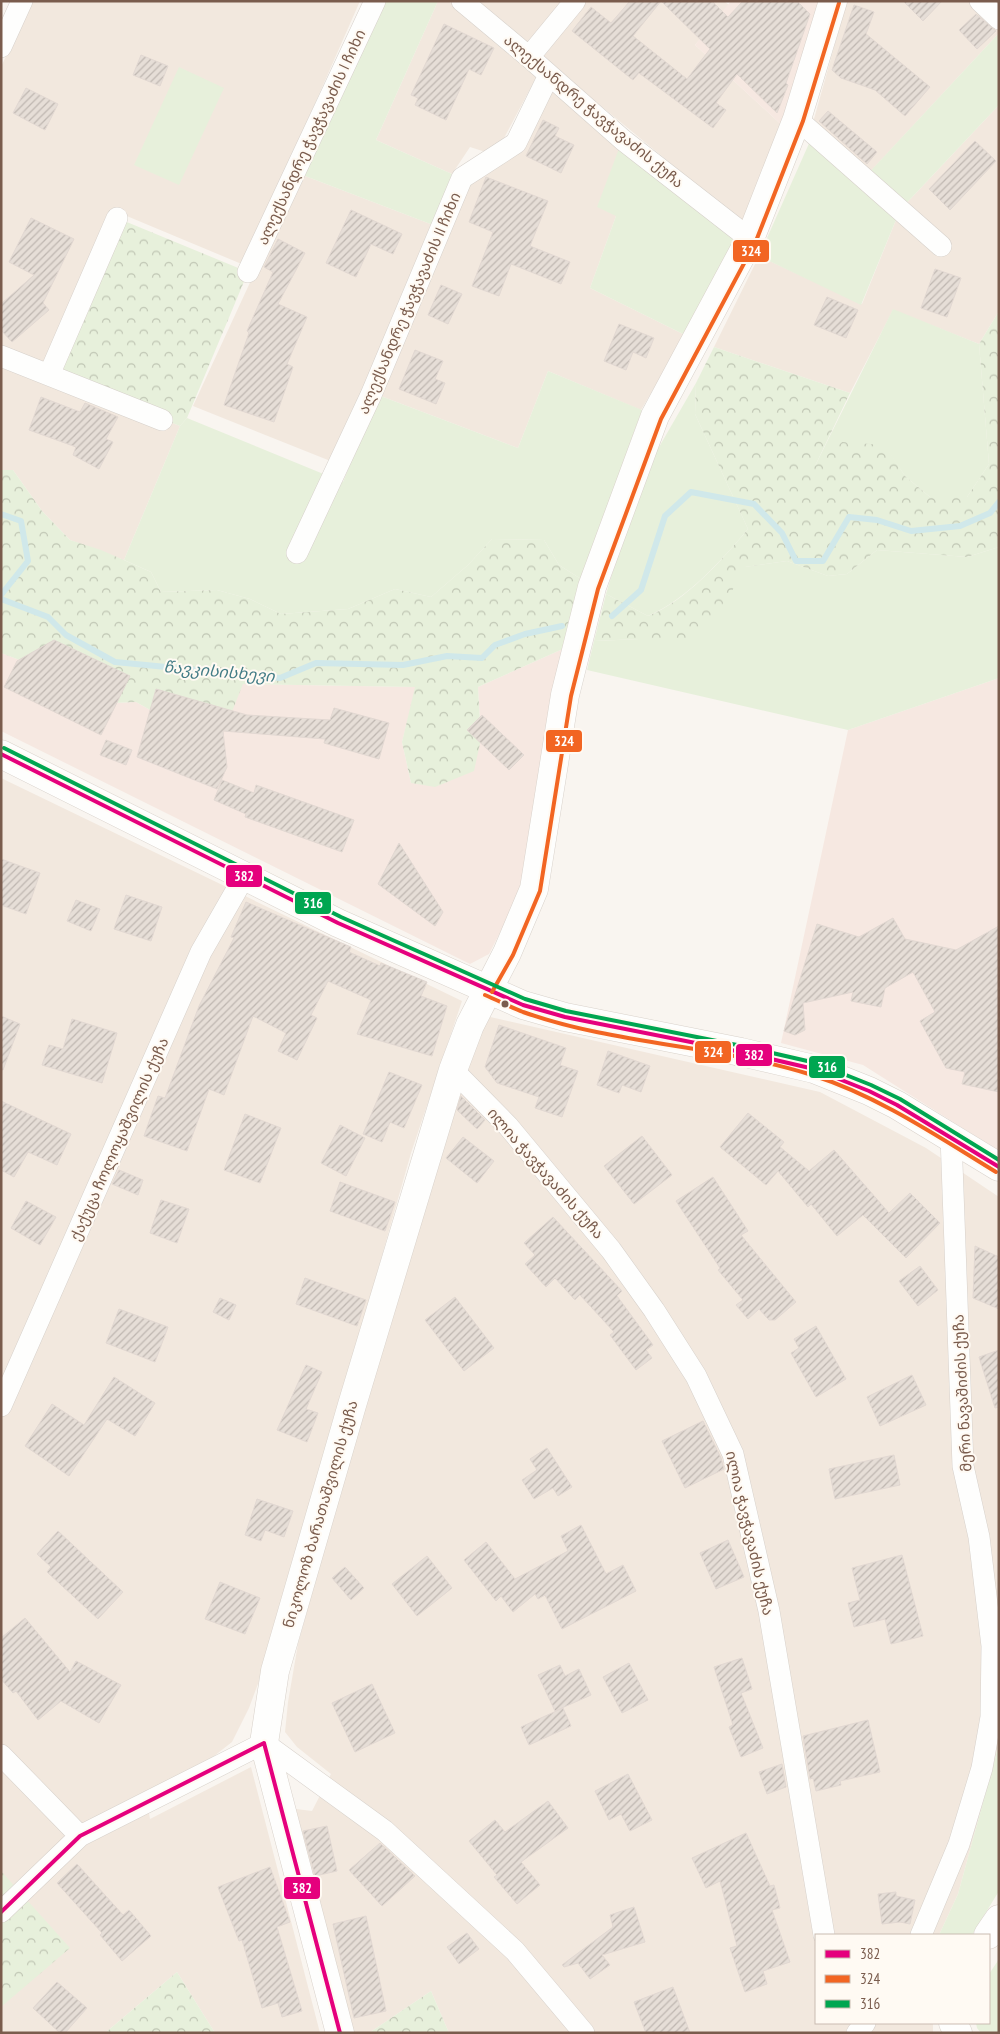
<svg xmlns="http://www.w3.org/2000/svg" width="1000" height="2034" viewBox="0 0 1000 2034" font-family="'PT Sans Narrow','Noto Sans Georgian',sans-serif">
  <defs>
    <pattern id="forest-crowns" width="20" height="18" patternUnits="userSpaceOnUse" patternTransform="scale(1.25)"><rect width="20" height="18" fill="#e7f0db"/><path d="M2 6a3 3 0 1 1 6 0M12 15a3 3 0 1 1 6 0" fill="none" stroke="#c0c6b4"/></pattern>
    <pattern id="building-hatch" width="6" height="6" patternUnits="userSpaceOnUse" patternTransform="scale(1.25)"><rect width="6" height="6" fill="#e6ded7"/><path d="M-1 1l2-2M0 6l6-6M5 7l2-2" fill="none" stroke="#bfb7b1"/></pattern>
  </defs>
  <rect width="100%" height="100%" fill="#f9f5f0"/>
  <path fill="#f2e8de" d="M 31,1 L 360,1 L 244,265 L 110,209 L 43,367 L 1,349 L 1,67 Z
    M 438,1 L 448,1 L 539,72 L 495,155 L 470,147 L 452,174 L 376,140 Z
    M 474,1 L 570,1 L 529,49 Z
    M 582,1 L 724,1 L 729,5 L 695,45 L 786,129 L 749,228 L 538,54 Z
    M 847,1 L 999,1 L 999,33 L 869,173 L 812,126 Z
    M 549,81 L 620,146 L 616,216 L 590,288 L 685,335 L 641,410 L 548,371 L 518,448 L 378,395 L 465,181 L 518,147 Z
    M 999,105 L 999,311 L 979,344 L 893,310 L 850,393 L 714,347 L 759,256 L 862,304 L 900,210 Z
    M 300,174 L 433,225 L 333,462 L 193,406 Z
    M 1,356 L 180,426 L 124,560 L 70,540 L 42,511 L 13,470 L 1,470 Z
    M 1,778 L 462,1001 L 411,1153 L 269,1654 L 249,1708 L 232,1742 L 195,1771 L 146,1796 L 150,1819 L 251,1767 L 320,2033 L 215,2033 L 177,1972 L 105,2033 L 1,2033 Z
    M 486,1016 L 820,1092 L 926,1148 L 999,1197 L 999,1744 L 958,1894 L 939,1935 L 816,1935 L 816,2023 L 933,2023 L 933,2033 L 449,2033 L 431,1991 L 369,2033 L 352,2033 L 288,1808 L 312,1811 L 331,1774 L 297,1747 L 285,1732 L 288,1702 L 298,1644 L 451,1092 Z"/>
  <path fill="#f6e8e1" d="M 731,1 L 822,1 L 786,129 L 695,45 Z
    M 565,648 L 522,889 L 489,954 L 470,964 L 1,731 L 1,653 L 33,665 L 112,703 L 136,702 L 159,715 L 243,684 L 416,687 L 402,742 L 411,783 L 481,739 L 478,687 Z
    M 999,678 L 999,1151 L 863,1065 L 781,1043 L 848,730 Z"/>
  <path fill="#e7f0db" d="M 380,1 L 438,1 L 376,140 L 452,174 L 433,225 L 300,174 Z
    M 999,33 L 999,105 L 900,210 L 864,178 Z
    M 179,67 L 224,88 L 179,185 L 134,165 Z
    M 811,139 L 898,215 L 861,305 L 759,256 Z
    M 620,146 L 742,240 L 685,335 L 590,288 L 616,216 L 597,207 Z
    M 893,309 L 979,344 L 989,464 L 967,497 L 930,497 L 905,476 L 884,445 L 814,468 Z
    M 548,371 L 642,410 L 581,579 L 559,565 L 544,540 L 492,539 L 468,565 L 431,597 L 395,589 L 348,609 L 281,614 L 250,599 L 217,590 L 161,592 L 151,572 L 124,560 L 180,426 L 187,418 L 343,482 L 378,395 L 518,448 Z
    M 696,383 L 695,414 L 748,529 C 721,561 687,599 648,616 L 606,594 L 628,522 L 655,454 Z
    M 999,547 L 999,678 L 848,730 L 587,670 L 594,641 L 639,639 L 725,602 L 744,567 L 787,561 L 828,576 L 847,574 L 877,550 L 967,557 Z
    M 999,1744 L 999,1891 L 972,1935 L 939,1935 L 958,1894 Z
    M 999,1959 L 999,2033 L 981,2033 L 977,2028 L 976,2023 L 989,2023 L 989,1974 Z"/>
  <path fill="url(#forest-crowns)" d="M 117,218 L 248,272 L 187,418 L 180,426 L 49,375 Z
    M 999,311 L 999,547 L 967,557 L 877,550 L 847,574 L 828,576 L 787,561 L 745,567 L 726,602 L 689,640 L 639,639 L 594,641 L 606,594 L 648,616 C 686,601 722,560 748,529 L 695,414 L 696,383 L 714,347 L 850,393 L 815,466 L 842,442 L 885,445 L 905,476 L 930,497 L 967,497 L 989,464 L 979,344 Z
    M 1,470 L 13,470 L 42,511 L 70,540 L 101,550 L 151,572 L 161,592 L 217,590 L 250,599 L 281,614 L 348,609 L 395,589 L 431,597 L 468,565 L 492,539 L 544,540 L 559,565 L 581,579 L 565,648 L 478,687 L 481,739 L 474,771 L 435,787 L 411,783 L 402,742 L 415,687 L 243,684 L 231,714 L 159,715 L 136,702 L 112,703 L 33,665 L 1,653 Z
    M 1,1871 L 70,1948 L 1,2007 Z
    M 177,1972 L 215,2033 L 105,2033 Z
    M 431,1991 L 449,2033 L 369,2033 Z"/>
  <g fill="none" stroke-linecap="round" stroke-linejoin="round">
    <path stroke="#d0e8ea" stroke-width="6" d="M 1,514 L 21,521 L 28,561 L 1,595
      M 1,599 L 48,617 L 66,635 L 115,662 L 280,678 L 316,663 L 403,665 L 447,656 L 482,658 L 495,645 L 525,634 L 562,626
      M 612,616 L 641,590 L 665,516 L 691,492 L 754,504 L 782,533 L 796,561 L 823,561 L 849,517 L 877,520 L 911,531 L 960,526 L 990,513 L 999,502"/>
  </g>
  <path fill="url(#building-hatch)" stroke="#e2d8d2" fill-rule="evenodd" d="M 630,1 L 712,1 L 728,17 L 743,1 L 797,1 L 810,14 L 786,83 L 788,85 L 777,113 L 737,74 L 716,103 L 726,110 L 713,128 L 639,73 L 633,80 L 572,31 L 591,7 L 611,23 ZM 661,1 L 710,49 L 687,79 L 633,36 Z
    M 903,1 L 942,1 L 923,21 Z
    M 854,5 L 874,12 L 866,34 L 930,87 L 905,116 L 875,90 L 841,78 L 832,70 Z
    M 976,14 L 996,31 L 977,49 L 959,30 Z
    M 444,24 L 494,48 L 481,75 L 469,69 L 446,120 L 415,105 L 418,98 L 411,95 Z
    M 141,55 L 168,66 L 160,86 L 133,75 Z
    M 26,88 L 58,104 L 45,130 L 13,113 Z
    M 828,111 L 877,152 L 867,164 L 819,121 Z
    M 543,120 L 559,128 L 555,136 L 574,145 L 561,173 L 526,156 Z
    M 975,141 L 996,161 L 950,210 L 929,189 Z
    M 486,177 L 548,201 L 530,246 L 570,262 L 561,284 L 511,264 L 499,296 L 472,286 L 493,232 L 469,222 Z
    M 351,210 L 402,234 L 393,254 L 371,244 L 356,277 L 326,263 Z
    M 31,218 L 74,239 L 43,303 L 49,310 L 12,342 L 1,330 L 1,304 L 34,275 L 9,262 Z
    M 278,239 L 305,253 L 278,304 L 307,317 L 287,364 L 293,367 L 274,422 L 224,405 L 249,333 L 247,331 L 273,272 L 264,267 Z
    M 935,269 L 961,278 L 947,317 L 921,308 Z
    M 441,285 L 462,294 L 448,324 L 428,315 Z
    M 827,297 L 858,310 L 846,338 L 814,325 Z
    M 619,324 L 654,338 L 646,358 L 633,352 L 626,370 L 604,361 Z
    M 415,350 L 443,361 L 435,379 L 445,383 L 436,404 L 399,389 Z
    M 41,397 L 80,412 L 85,403 L 118,417 L 106,439 L 113,442 L 99,469 L 73,455 L 76,447 L 29,430 Z
    M 54,640 L 130,676 L 101,735 L 4,687 L 17,661 Z
    M 156,689 L 247,715 L 330,720 L 334,708 L 389,723 L 379,759 L 324,743 L 325,739 L 223,731 L 227,767 L 217,789 L 137,757 Z
    M 482,715 L 524,755 L 509,770 L 467,730 Z
    M 106,740 L 132,750 L 126,765 L 100,755 Z
    M 222,780 L 254,793 L 256,785 L 354,820 L 342,852 L 245,817 L 246,814 L 214,800 Z
    M 399,843 L 443,912 L 435,926 L 378,884 Z
    M 1,859 L 40,873 L 26,914 L 1,905 Z
    M 126,895 L 162,907 L 151,941 L 114,929 Z
    M 76,900 L 100,909 L 91,931 L 67,921 Z
    M 246,902 L 351,947 L 349,952 L 380,966 L 381,963 L 427,982 L 421,996 L 447,1006 L 432,1056 L 357,1034 L 371,1000 L 328,981 L 311,1015 L 317,1018 L 297,1060 L 278,1051 L 286,1033 L 253,1016 L 224,1095 L 209,1089 L 187,1151 L 144,1136 L 158,1096 L 165,1098 L 199,1006 L 234,938 L 231,937 Z
    M 893,918 L 905,939 L 956,950 L 999,926 L 999,1092 L 962,1084 L 965,1072 L 946,1068 L 920,1021 L 935,1012 L 913,972 L 885,988 L 881,1007 L 851,1001 L 853,992 L 803,1003 L 805,1030 L 795,1035 L 784,1031 L 817,924 L 859,937 Z
    M 1,1016 L 20,1024 L 3,1070 L 1,1070 Z
    M 72,1019 L 117,1033 L 102,1083 L 42,1065 L 49,1045 L 63,1049 Z
    M 499,1025 L 566,1048 L 560,1065 L 578,1071 L 562,1117 L 535,1108 L 539,1097 L 497,1083 L 485,1067 Z
    M 608,1051 L 650,1066 L 641,1092 L 622,1085 L 619,1093 L 597,1085 Z
    M 389,1072 L 422,1085 L 404,1128 L 390,1122 L 382,1142 L 363,1134 Z
    M 461,1096 L 485,1120 L 477,1129 L 457,1110 Z
    M 1,1101 L 71,1134 L 57,1165 L 28,1152 L 14,1177 L 1,1170 Z
    M 748,1113 L 784,1142 L 780,1147 L 809,1171 L 834,1150 L 889,1213 L 910,1193 L 940,1223 L 906,1258 L 863,1215 L 837,1236 L 811,1204 L 808,1207 L 778,1171 L 766,1185 L 720,1147 Z
    M 245,1114 L 281,1128 L 260,1183 L 224,1170 Z
    M 340,1125 L 365,1138 L 346,1176 L 321,1163 Z
    M 642,1136 L 672,1175 L 634,1204 L 604,1166 Z
    M 463,1137 L 494,1161 L 477,1183 L 446,1158 Z
    M 119,1170 L 143,1180 L 138,1195 L 112,1184 Z
    M 713,1177 L 748,1231 L 741,1235 L 796,1302 L 775,1320 L 769,1320 L 759,1309 L 748,1319 L 736,1305 L 743,1300 L 718,1270 L 720,1268 L 676,1201 Z
    M 340,1182 L 395,1202 L 385,1231 L 330,1211 Z
    M 161,1200 L 189,1209 L 177,1243 L 150,1233 Z
    M 26,1201 L 56,1217 L 40,1245 L 11,1228 Z
    M 553,1217 L 622,1291 L 617,1296 L 653,1345 L 646,1350 L 652,1358 L 636,1370 L 610,1335 L 614,1332 L 580,1295 L 575,1300 L 555,1278 L 546,1287 L 525,1264 L 535,1255 L 524,1243 Z
    M 975,1246 L 999,1257 L 999,1309 L 973,1298 Z
    M 920,1266 L 938,1290 L 918,1306 L 899,1281 Z
    M 305,1278 L 366,1300 L 357,1326 L 296,1304 Z
    M 455,1297 L 494,1348 L 464,1371 L 425,1320 Z
    M 220,1298 L 236,1305 L 229,1320 L 213,1312 Z
    M 119,1309 L 168,1327 L 155,1362 L 106,1343 Z
    M 816,1326 L 846,1379 L 816,1397 L 791,1353 L 799,1348 L 794,1339 Z
    M 999,1350 L 999,1407 L 995,1408 L 979,1357 Z
    M 306,1365 L 322,1372 L 306,1409 L 318,1413 L 307,1442 L 277,1430 Z
    M 912,1375 L 926,1405 L 880,1426 L 867,1397 Z
    M 114,1377 L 155,1403 L 135,1436 L 107,1419 L 69,1476 L 25,1446 L 52,1404 L 84,1425 Z
    M 703,1421 L 721,1458 L 724,1469 L 685,1488 L 662,1441 Z
    M 547,1448 L 572,1487 L 558,1496 L 553,1488 L 534,1499 L 522,1480 L 537,1470 L 530,1459 Z
    M 894,1455 L 900,1485 L 835,1499 L 829,1469 Z
    M 257,1499 L 293,1511 L 284,1537 L 265,1530 L 261,1541 L 245,1535 Z
    M 581,1525 L 606,1574 L 623,1565 L 636,1591 L 562,1629 L 545,1595 L 538,1599 L 535,1594 L 513,1612 L 501,1596 L 496,1601 L 464,1560 L 486,1542 L 515,1579 L 568,1551 L 561,1536 Z
    M 58,1531 L 123,1592 L 98,1619 L 47,1572 L 51,1567 L 37,1554 Z
    M 728,1540 L 744,1577 L 716,1589 L 700,1553 Z
    M 902,1555 L 923,1636 L 891,1644 L 885,1619 L 854,1627 L 848,1603 L 860,1600 L 852,1568 Z
    M 427,1556 L 452,1588 L 417,1616 L 392,1584 Z
    M 345,1567 L 364,1588 L 351,1600 L 332,1578 Z
    M 220,1582 L 260,1598 L 245,1634 L 205,1619 Z
    M 25,1618 L 70,1672 L 76,1661 L 121,1685 L 99,1723 L 61,1701 L 38,1720 L 16,1691 L 13,1693 L 1,1679 L 1,1638 Z
    M 742,1658 L 752,1689 L 741,1693 L 763,1748 L 741,1757 L 729,1727 L 733,1725 L 714,1667 Z
    M 629,1663 L 648,1700 L 622,1713 L 603,1677 Z
    M 560,1665 L 565,1676 L 579,1669 L 591,1695 L 555,1711 L 538,1675 Z
    M 372,1684 L 395,1733 L 355,1752 L 332,1703 Z
    M 563,1708 L 571,1726 L 529,1745 L 521,1727 Z
    M 868,1720 L 880,1772 L 840,1781 L 841,1785 L 816,1791 L 813,1778 L 810,1779 L 803,1736 Z
    M 782,1764 L 786,1787 L 767,1794 L 759,1772 Z
    M 628,1774 L 652,1820 L 630,1831 L 621,1814 L 609,1820 L 595,1791 Z
    M 548,1801 L 568,1828 L 521,1862 L 540,1885 L 517,1904 L 494,1877 L 497,1875 L 469,1841 L 495,1820 L 505,1832 Z
    M 327,1826 L 337,1871 L 315,1876 L 303,1831 Z
    M 746,1833 L 770,1886 L 774,1885 L 780,1908 L 772,1910 L 790,1962 L 763,1971 L 767,1984 L 745,1992 L 730,1948 L 737,1946 L 720,1881 L 706,1888 L 692,1858 Z
    M 380,1843 L 415,1876 L 382,1906 L 349,1870 Z
    M 77,1864 L 123,1915 L 129,1910 L 151,1936 L 122,1961 L 100,1935 L 102,1933 L 57,1883 Z
    M 270,1867 L 290,1922 L 277,1927 L 302,2011 L 282,2017 L 278,2003 L 262,2008 L 242,1940 L 239,1941 L 218,1887 Z
    M 896,1892 L 896,1896 L 915,1900 L 910,1924 L 900,1922 L 882,1924 L 878,1894 Z
    M 634,1907 L 645,1942 L 602,1955 L 610,1965 L 590,1979 L 578,1963 L 564,1967 L 562,1965 L 613,1927 L 610,1915 Z
    M 366,1916 L 386,2011 L 354,2018 L 333,1924 Z
    M 467,1933 L 479,1949 L 459,1964 L 447,1947 Z
    M 57,1982 L 87,2008 L 65,2033 L 60,2033 L 33,2008 Z
    M 673,1987 L 690,2033 L 646,2033 L 634,2002 Z"/>
  <g fill="none" stroke-linecap="round" stroke-linejoin="round">
    <g stroke="#d7d1cb" stroke-width="22">
      <path id="street" d="M 462,1 L 529,57 L 623,140 L 750,239
        M 980,1 L 999,19
        M 1,47 L 22,1
        M 529,57 L 575,1
        M 797,119 L 941,246
        M 248,272 L 375,1
        M 1,356 L 162,420
        M 49,375 L 117,218
        M 297,553 L 371,395 L 462,178 L 516,143 L 549,75
        M 453,1070 L 508,1126 L 611,1250 L 654,1310 L 696,1376 L 733,1454 L 769,1611 L 824,1935
        M 1,1406 L 201,952 L 244,877
        M 1,1755 L 80,1836
        M 1,1912 L 80,1836 L 264,1743 L 385,1831 L 515,1951 L 584,2033
        M 921,1935 L 959,1844 L 982,1768 L 991,1717 L 992,1646 L 979,1537 L 963,1466 L 951,1136
        M 857,2033 L 865,2023"/>
    </g>
    <g stroke="#d9d2cb" stroke-width="29">
      <path id="secondary" d="M 1,754 L 338,923 L 523,1005 L 565,1017 L 741,1052 L 814,1069 L 869,1091 L 897,1105 L 999,1167
        M 988,1935 L 999,1919
        M 953,2023 L 958,2033
        M 340,2033 L 264,1743 L 275,1671 L 352,1405 L 453,1070 L 470,1025 L 507,953 L 534,889 L 565,695 L 592,587 L 655,416 L 750,239 L 797,119 L 833,1"/>
    </g>
    <use href="#street" stroke="#fefefd" stroke-width="21"/>
    <use href="#secondary" stroke="#fefefd" stroke-width="28"/>
    <g stroke="#fffaf3" stroke-width="8">
      <path id="bus-1" d="M 1,754 L 338,923 L 523,1005 L 565,1017 L 741,1052 L 814,1069 L 869,1091 L 897,1105 L 999,1167
        M 264,1743 L 340,2033
        M 1,1912 L 80,1836 L 264,1743"/>
    </g>
    <g stroke="#fffaf3" stroke-width="8">
      <path id="bus-2" d="M 492,992 L 513,955 L 540,891 L 571,696 L 598,589 L 661,419 L 756,241 L 803,121 L 839,3
        M 485,995 C 497,1000 510,1007 523,1012 C 616,1045 717,1045 812,1075 C 878,1096 937,1136 996,1172"/>
    </g>
    <g stroke="#fffaf3" stroke-width="8">
      <path id="bus-3" d="M 4,748 L 341,917 L 525,999 L 566,1011 L 742,1046 L 816,1063 L 871,1085 L 900,1099 L 999,1160"/>
    </g>
    <use href="#bus-1" stroke="#e5007d" stroke-width="4"/>
    <use href="#bus-2" stroke="#f26522" stroke-width="4"/>
    <use href="#bus-3" stroke="#00a651" stroke-width="4"/>
  </g>
  <circle fill="#7a5c4d" stroke="#fffaf3" stroke-width="2" cx="505" cy="1004" r="4.5"/>
  <g text-anchor="middle" dominant-baseline="central" stroke-width="4" stroke-linejoin="round" paint-order="stroke">
    <g font-size="15" fill="#7a5c4d" stroke="#fffaf3">
      <text transform="translate(594 111) rotate(40)">ალექსანდრე ჭავჭავაძის ქუჩა</text>
      <text transform="translate(311 137) rotate(-65)">ალექსანდრე ჭავჭავაძის I ჩიხი</text>
      <text transform="translate(409 303) rotate(-67)">ალექსანდრე ჭავჭავაძის II ჩიხი</text>
      <text transform="translate(119 1139) rotate(-66)">ქაქუცა ჩოლოყაშვილის ქუჩა</text>
      <text transform="translate(546 1173) rotate(49)">ილია ჭავჭავაძის ქუჩა</text>
      <text transform="translate(962 1393) rotate(-93)">მერი ნავაშიძის ქუჩა</text>
      <text transform="translate(320 1514) rotate(-74)">ნიკოლოზ ბარათაშვილის ქუჩა</text>
      <text transform="translate(750 1533) rotate(77)">ილია ჭავჭავაძის ქუჩა</text>
    </g>
    <g font-size="16" font-style="italic" fill="#437c86" stroke="#fffaf3">
      <text transform="translate(219 671) rotate(5)">წავკისისხევი</text>
    </g>
  </g>
  <g stroke="#fffaf3" stroke-width="2">
    <rect x="732" y="239" width="38" height="24" rx="5" fill="#f26522"/>
    <rect x="545" y="729" width="38" height="24" rx="5" fill="#f26522"/>
    <rect x="225" y="864" width="38" height="24" rx="5" fill="#e5007d"/>
    <rect x="294" y="891" width="38" height="24" rx="5" fill="#00a651"/>
    <rect x="694" y="1040" width="38" height="24" rx="5" fill="#f26522"/>
    <rect x="735" y="1043" width="38" height="24" rx="5" fill="#e5007d"/>
    <rect x="808" y="1055" width="38" height="24" rx="5" fill="#00a651"/>
    <rect x="283" y="1876" width="38" height="24" rx="5" fill="#e5007d"/>
  </g>
  <g font-size="14" text-anchor="middle" font-weight="bold" fill="#fff">
    <text x="751" y="256">324</text>
    <text x="564" y="746">324</text>
    <text x="244" y="881">382</text>
    <text x="313" y="908">316</text>
    <text x="713" y="1057">324</text>
    <text x="754" y="1060">382</text>
    <text x="827" y="1072">316</text>
    <text x="302" y="1893">382</text>
  </g>
  <rect width="1000" height="2034" fill="none" stroke="#7a5c4d" stroke-width="5"/>
  <rect x="815" y="1934" width="175" height="90" fill="#fffaf3" stroke="#cabbb1"/>
  <rect x="825" y="1950" width="25" height="8" fill="#e5007d" stroke="#cabbb1"/>
  <text x="860" y="1959" font-size="15" fill="#7a5c4d">382</text>
  <rect x="825" y="1975" width="25" height="8" fill="#f26522" stroke="#cabbb1"/>
  <text x="860" y="1984" font-size="15" fill="#7a5c4d">324</text>
  <rect x="825" y="2000" width="25" height="8" fill="#00a651" stroke="#cabbb1"/>
  <text x="860" y="2009" font-size="15" fill="#7a5c4d">316</text>
</svg>
